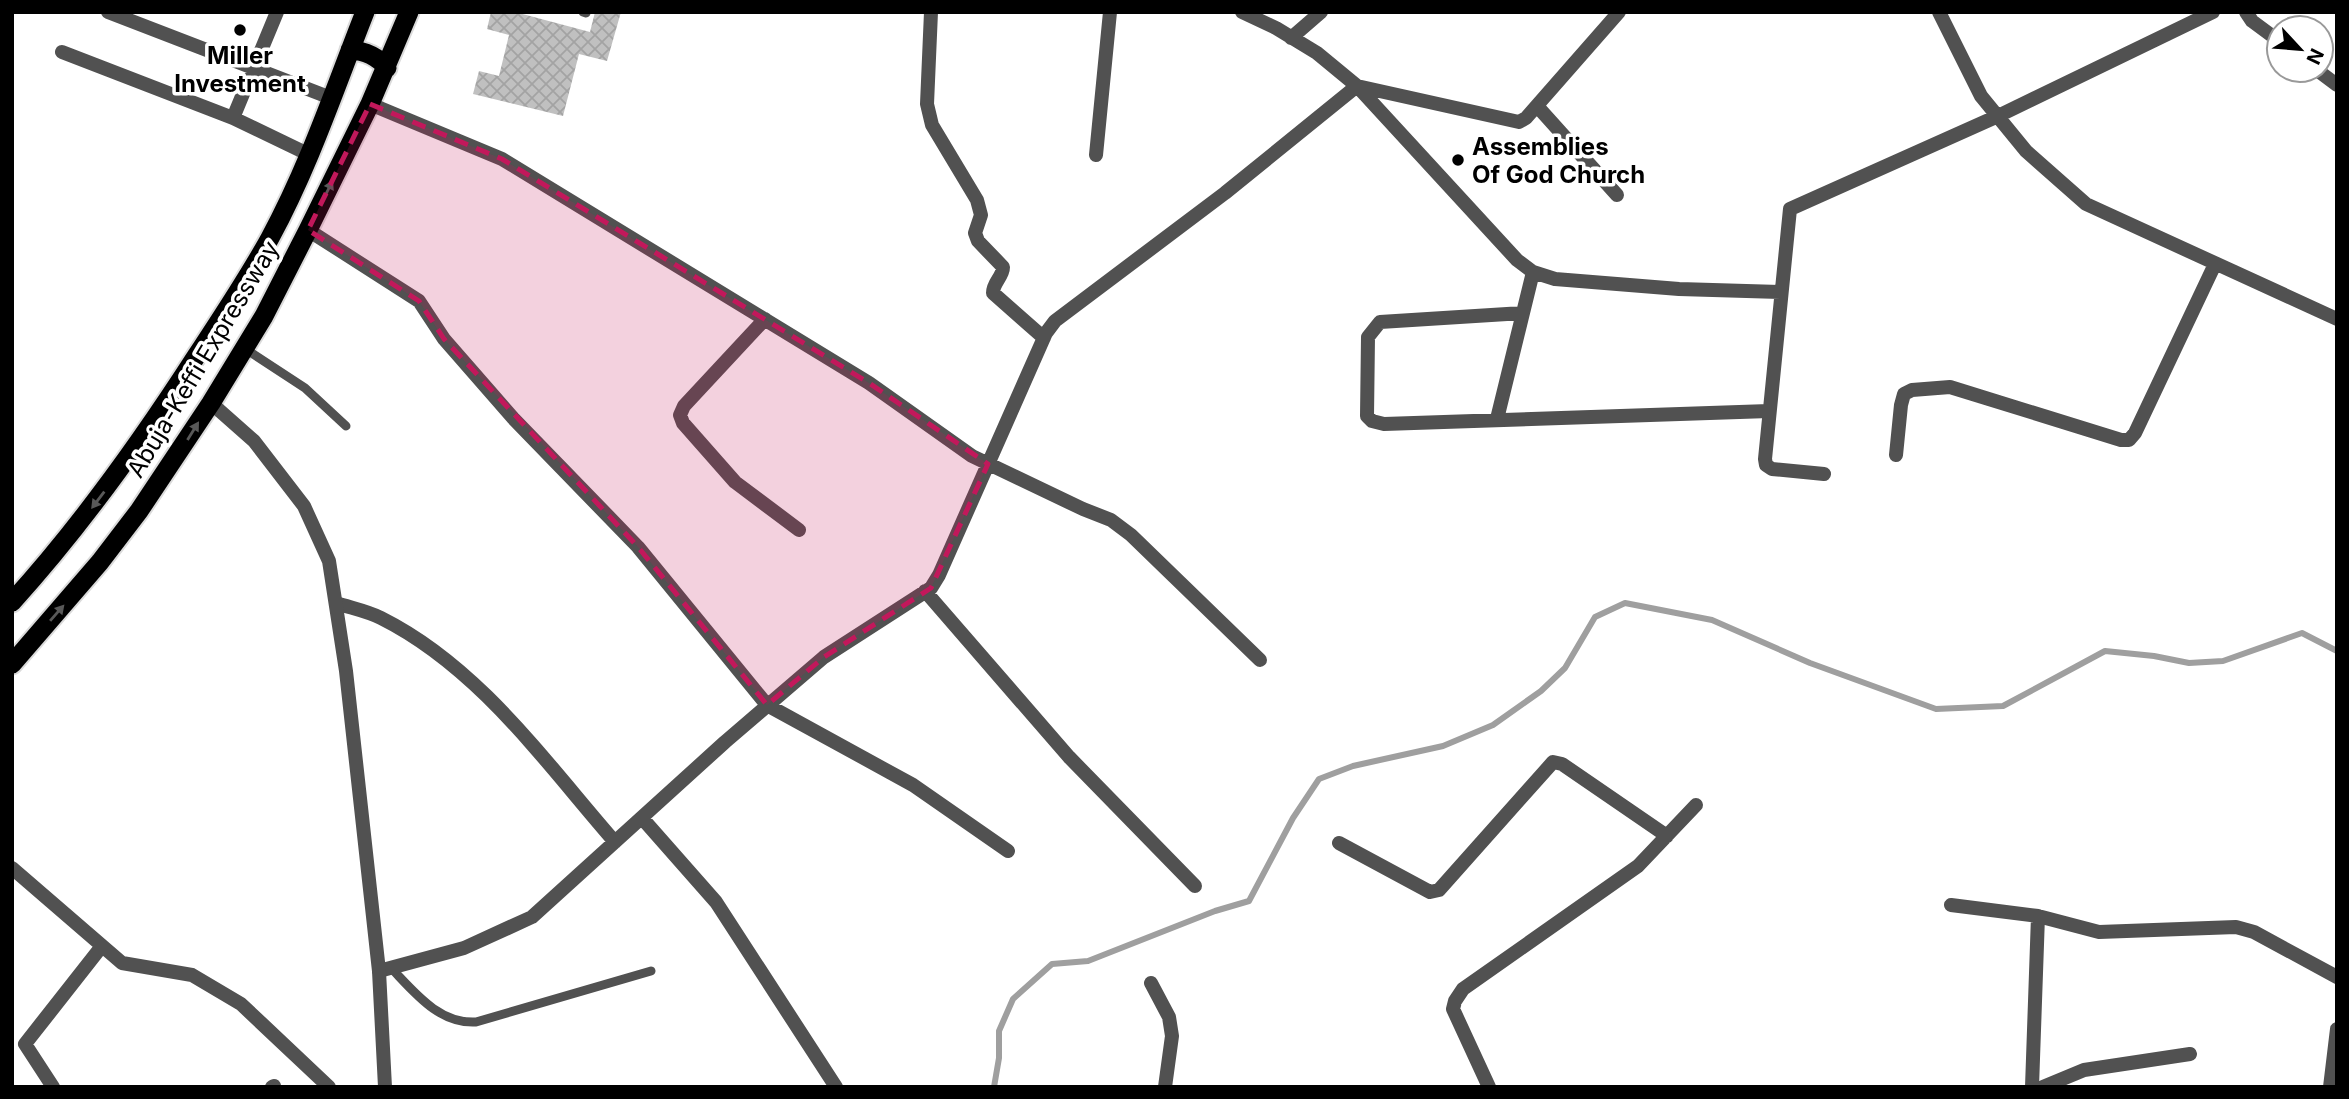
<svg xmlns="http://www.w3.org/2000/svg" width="2349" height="1099" viewBox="0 0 2349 1099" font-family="Inter,sans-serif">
  <defs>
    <pattern id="building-cross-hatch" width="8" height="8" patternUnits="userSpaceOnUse" patternTransform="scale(1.75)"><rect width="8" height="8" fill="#c0c0c0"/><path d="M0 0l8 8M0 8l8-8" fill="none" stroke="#a3a3a3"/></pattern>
  </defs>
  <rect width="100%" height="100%" fill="#fff"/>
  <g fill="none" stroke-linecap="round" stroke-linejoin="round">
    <path stroke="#9f9f9f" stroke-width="6" d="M 994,1087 L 999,1058 L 999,1031 L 1013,999 L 1052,964 L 1088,961 L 1215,911 L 1249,901 L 1293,818 L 1319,779 L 1353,766 L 1443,746 L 1493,725 L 1541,691 L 1565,668 L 1595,617 L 1625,603 L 1712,620 L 1810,663 L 1936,709 L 2003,706 L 2105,651 L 2154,656 L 2189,663 L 2223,661 L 2302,633 L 2337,651"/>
  </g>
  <path fill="url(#building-cross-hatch)" d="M 491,12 L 515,12 L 590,32 L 595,12 L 621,12 L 607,61 L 579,54 L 563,116 L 473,94 L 479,71 L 499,76 L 509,35 L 487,29 Z"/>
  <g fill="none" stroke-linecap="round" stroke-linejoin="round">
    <g stroke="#dbdbdb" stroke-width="23">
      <path id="trunk" d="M 350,50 C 366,51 377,56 387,68
        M 12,602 C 82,525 141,442 197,355 C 222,317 248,278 270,238 C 309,166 335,88 365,12
        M 12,664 L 100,562 L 139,511 L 211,403 L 264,316 L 308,230 L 370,104 L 409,12"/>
    </g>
    <path stroke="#515151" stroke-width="9" d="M 583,12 L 586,13
      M 244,348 L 305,388 L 346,426
      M 391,968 C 415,993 439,1024 476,1022 L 651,971"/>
    <path stroke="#515151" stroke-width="14" d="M 108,12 L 331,98
      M 931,12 L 927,104 L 932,125 L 977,200 L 981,215 L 975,233 L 978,241 L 1003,267 C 1003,277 993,282 993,293 L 1044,338
      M 1242,12 L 1276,28 L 1317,53 L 1357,86 L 1517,260 L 1533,272 L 1555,279 L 1679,289 L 1781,292
      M 1939,12 L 1981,96 L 2026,151 L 2086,204 L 2337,319
      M 2246,12 L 2252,21 L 2279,41
      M 1291,38 L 1321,12
      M 62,52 L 233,118 L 310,155
      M 2317,70 L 2337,85
      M 370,104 L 502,159 L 869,383 L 972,456 L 1083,509 L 1111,520 L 1131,535 L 1260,660
      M 1537,106 L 1617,195
      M 233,118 L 277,12
      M 1096,155 L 1110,12
      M 308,230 L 419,301 L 444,339 L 513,418 L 638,547 L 767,705 L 913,785 L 1008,851
      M 1523,313 L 1380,322 L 1368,337 L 1367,416 L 1372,421 L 1384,424 L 1769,411
      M 765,319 L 684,406 L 680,415 L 683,423 L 735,482 L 799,530
      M 1497,419 L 1533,272
      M 1896,455 L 1901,405 L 1904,394 L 1912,390 L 1950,387 L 2121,440 L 2129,440 L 2135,433 L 2215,264
      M 1824,474 L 1772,469 L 1766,465 L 1765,459 L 1790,209 L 1998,116 L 2213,12
      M 925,591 L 1069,757 L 1195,886
      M 336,603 C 351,608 367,611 381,618 C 479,667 545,762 615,842
      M 642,818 L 716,902 L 836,1087
      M 1339,843 L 1430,892 L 1439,890 L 1553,762 L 1562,764 L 1667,836
      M 12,868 L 122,963 L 192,975 L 241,1004 L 329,1087
      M 1951,905 L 2038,916 L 2099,932 L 2236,927 L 2254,932 L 2337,977
      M 379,971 L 464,948 L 532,917 L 725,742 L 824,657 L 931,588 L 939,575 L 1046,333 L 1055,321 L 1225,193 L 1357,86 L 1519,122 L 1526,118 L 1619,12
      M 1151,983 L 1169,1017 L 1172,1036 L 1165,1087
      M 53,1087 L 25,1044 L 102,946
      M 272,1087 L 274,1086
      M 1489,1087 L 1453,1009 L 1455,1001 L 1463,989 L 1638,866 L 1696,805
      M 2032,1087 L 2038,916
      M 2043,1087 L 2084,1070 L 2190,1054
      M 2330,1087 L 2337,1029"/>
    <path stroke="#515151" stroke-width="14" d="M 211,403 L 254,441 L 304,506 L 329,561 L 346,671 L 379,971 L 385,1087"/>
    <use href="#trunk" stroke="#000" stroke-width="19"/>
  </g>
  <defs><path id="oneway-solid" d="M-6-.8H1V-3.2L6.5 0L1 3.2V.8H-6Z" transform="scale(1.75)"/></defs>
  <g fill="#595959">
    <use href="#oneway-solid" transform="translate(328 190) rotate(-64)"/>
    <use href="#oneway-solid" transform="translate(193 431) rotate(-58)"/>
    <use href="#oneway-solid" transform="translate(98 500) rotate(127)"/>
    <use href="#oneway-solid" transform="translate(57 613) rotate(-49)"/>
  </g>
  <path fill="#c2185b" fill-opacity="0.2" stroke="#c2185b" stroke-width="5" stroke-dasharray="14 9" stroke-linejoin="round" d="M 370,104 L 502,159 L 869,383 L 988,464 L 931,588 L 824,657 L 767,705 L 638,547 L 444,339 L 419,301 L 308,230 Z"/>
  <g fill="#000" stroke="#fff" stroke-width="2.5">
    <circle cx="240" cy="30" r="7"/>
    <circle cx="1458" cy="160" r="7"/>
  </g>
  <g text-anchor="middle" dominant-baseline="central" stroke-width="7" stroke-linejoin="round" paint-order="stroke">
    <g font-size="24" font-weight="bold" fill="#000" stroke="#fff">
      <text x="240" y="55">Miller<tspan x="240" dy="28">Investment</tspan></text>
      <text x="1472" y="146" text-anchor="start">Assemblies<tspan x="1472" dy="28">Of God Church</tspan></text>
    </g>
    <g font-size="24" fill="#000" stroke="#fff">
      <text transform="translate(203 359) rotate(-59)">Abuja-Keffi Expressway</text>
    </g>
  </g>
  <rect width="2349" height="1099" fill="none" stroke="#000000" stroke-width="28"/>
  <g transform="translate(2300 49) rotate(116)"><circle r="33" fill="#ffffff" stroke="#999999" stroke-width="2"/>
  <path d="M0-5L12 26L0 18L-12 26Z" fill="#000000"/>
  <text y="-10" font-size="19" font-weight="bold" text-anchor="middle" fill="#000000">N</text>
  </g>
</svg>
